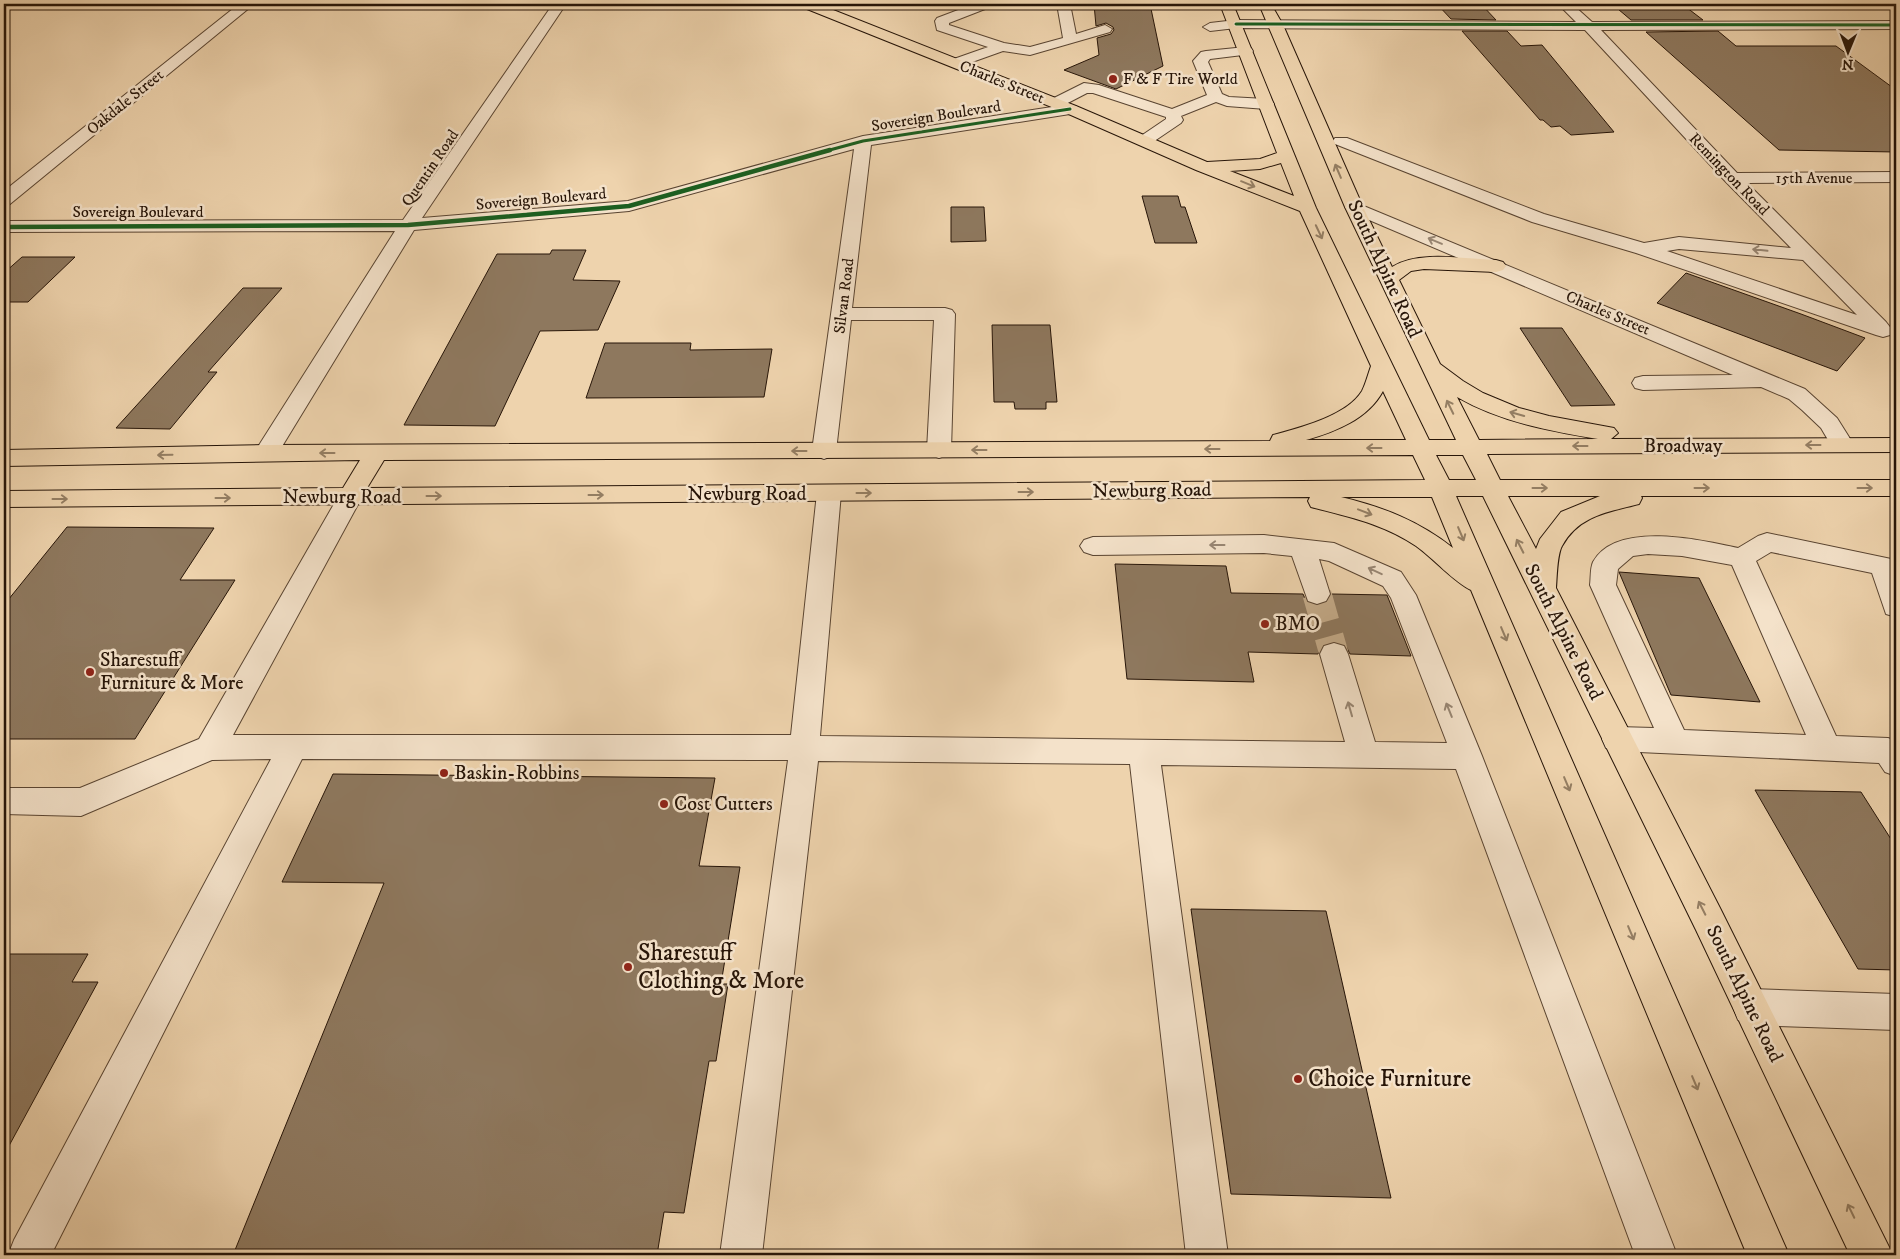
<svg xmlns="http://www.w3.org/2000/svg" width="1900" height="1259" viewBox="0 0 1900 1259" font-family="'IM FELL DW Pica',serif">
  <rect width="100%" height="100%" fill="#eed3ad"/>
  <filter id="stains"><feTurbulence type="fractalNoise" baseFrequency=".004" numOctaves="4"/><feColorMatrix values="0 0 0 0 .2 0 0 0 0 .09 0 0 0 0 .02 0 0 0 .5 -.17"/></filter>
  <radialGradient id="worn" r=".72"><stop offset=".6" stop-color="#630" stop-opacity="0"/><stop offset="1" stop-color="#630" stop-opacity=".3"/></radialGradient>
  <path fill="#8e785e" stroke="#271508" d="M 1094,4 L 1150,4 L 1163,66 L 1116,89 L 1064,70 L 1099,55 L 1097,38 L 1111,34 L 1114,30 L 1113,27 L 1106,23 L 1096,26 Z
    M 1437,4 L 1481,4 L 1496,20 L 1451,19 Z
    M 1612,4 L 1682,4 L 1703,20 L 1631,20 Z
    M 1462,31 L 1507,31 L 1521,46 L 1542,45 L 1614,132 L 1571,135 L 1560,126 L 1551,127 L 1543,120 L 1540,120 Z
    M 1718,31 L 1736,46 L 1836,46 L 1896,90 L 1896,152 L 1779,150 L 1646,32 Z
    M 1142,196 L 1178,196 L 1181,207 L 1185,207 L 1197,243 L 1155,243 Z
    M 951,207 L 984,207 L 986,241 L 951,242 Z
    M 552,250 L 586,250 L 573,280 L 620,281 L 598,330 L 540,331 L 495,426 L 404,425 L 497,254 L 550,254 Z
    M 22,257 L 75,257 L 28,302 L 4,302 L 4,273 Z
    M 1686,273 L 1801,314 L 1865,338 L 1837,371 L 1657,303 Z
    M 243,288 L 282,288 L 208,372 L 217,372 L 170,429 L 116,428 Z
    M 992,325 L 1050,325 L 1057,402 L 1046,402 L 1046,409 L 1015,409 L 1014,402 L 994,402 Z
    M 1520,328 L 1562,328 L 1615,405 L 1571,406 Z
    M 605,343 L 691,343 L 690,350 L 772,349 L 764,397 L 586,398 Z
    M 67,527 L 214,528 L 180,580 L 235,580 L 135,739 L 4,739 L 4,605 Z
    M 1115,564 L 1226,566 L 1231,593 L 1303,594 L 1307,603 L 1316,606 L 1327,603 L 1332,594 L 1387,595 L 1411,656 L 1350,654 L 1345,644 L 1333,641 L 1323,644 L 1318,654 L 1248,652 L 1254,682 L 1127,679 Z
    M 1619,572 L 1699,578 L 1760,702 L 1671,695 Z
    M 333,774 L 715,778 L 699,866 L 740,867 L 721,984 L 728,984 L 716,1061 L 709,1061 L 684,1213 L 664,1212 L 657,1255 L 233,1255 L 384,883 L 282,882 Z
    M 1755,790 L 1861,792 L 1896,847 L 1896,970 L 1858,969 Z
    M 1191,909 L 1326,911 L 1391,1198 L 1231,1194 Z
    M 4,954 L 88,954 L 72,982 L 98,982 L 4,1155 Z"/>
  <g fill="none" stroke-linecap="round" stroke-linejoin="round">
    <path stroke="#c6ad8c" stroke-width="29" stroke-dasharray="29 15" stroke-linecap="butt" d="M 1317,594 L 1334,654"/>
    <g stroke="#594431" stroke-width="2">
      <path id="minor" d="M 239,4 L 254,4 L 10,204 L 4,205 L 4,191 Z
        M 553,4 L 566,4 L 422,218 L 628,201 L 863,136 L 1052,107 L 1047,103 L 1050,100 L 1084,83 L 1099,85 L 1172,109 L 1207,95 L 1193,61 L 1201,52 L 1206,51 L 1246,47 L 1251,48 L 1253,51 L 1251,54 L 1210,59 L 1208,62 L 1222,94 L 1229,97 L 1266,99 L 1272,101 L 1274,104 L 1272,107 L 1266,109 L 1227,106 L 1216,102 L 1181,116 L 1183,120 L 1181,123 L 1150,144 L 1138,144 L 1136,141 L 1138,138 L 1166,119 L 1166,117 L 1093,93 L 1087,93 L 1062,106 L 1076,106 L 1078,109 L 1076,112 L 1070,114 L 871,145 L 852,308 L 945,308 L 952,310 L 955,314 L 951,450 L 947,455 L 939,458 L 931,455 L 927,450 L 934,320 L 851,320 L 836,451 L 832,456 L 824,459 L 816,456 L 812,451 L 854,149 L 629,211 L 414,230 L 278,453 L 274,458 L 266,461 L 258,458 L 254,453 L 395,231 L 4,232 L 4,221 L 403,220 Z
        M 974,4 L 989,4 L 985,9 L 949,23 L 949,25 L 1004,43 L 1030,47 L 1063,38 L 1057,4 L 1070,4 L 1076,34 L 1105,25 L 1112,29 L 1110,32 L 1030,55 L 1003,51 L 961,66 L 951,66 L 949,63 L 951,60 L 988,47 L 937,30 L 935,21 L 937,18 Z
        M 1558,4 L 1572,4 L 1592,22 L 1896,21 L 1896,29 L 1601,30 L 1737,173 L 1896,172 L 1896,182 L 1747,183 L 1886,322 L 1893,331 L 1890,335 L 1883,337 L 1876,335 L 1636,253 L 1532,222 L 1335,144 L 1333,141 L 1335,138 L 1347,138 L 1544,214 L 1644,243 L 1679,237 L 1791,248 L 1726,182 L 1585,30 L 1236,28 L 1210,31 L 1203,27 L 1210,23 L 1236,20 L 1576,22 ZM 1679,249 L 1803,260 L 1857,315 L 1667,251 Z
        M 1354,202 L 1805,389 L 1837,418 L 1854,445 L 1850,450 L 1842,452 L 1834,450 L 1821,428 L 1802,410 L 1789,399 L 1761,387 L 1643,390 L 1635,388 L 1632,383 L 1635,378 L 1643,376 L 1733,375 L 1348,211 L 1345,207 L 1348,203 Z
        M 829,485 L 838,487 L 841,493 L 820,736 L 1345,742 L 1320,654 L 1324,646 L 1334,643 L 1344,646 L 1348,654 L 1375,742 L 1447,743 L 1391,598 L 1383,586 L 1329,561 L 1319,559 L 1330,594 L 1326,601 L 1317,604 L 1308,601 L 1292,556 L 1264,553 L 1093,555 L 1084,552 L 1080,546 L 1084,540 L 1093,537 L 1264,535 L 1334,543 L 1401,572 L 1416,595 L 1482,756 L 1677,1255 L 1635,1255 L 1456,769 L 1161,765 L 1228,1255 L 1186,1255 L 1130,764 L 818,761 L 762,1255 L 720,1255 L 788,760 L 302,759 L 51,1255 L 8,1255 L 14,1240 L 271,759 L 212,760 L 81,816 L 4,814 L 4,788 L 80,788 L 199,739 L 338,497 L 341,491 L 350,489 L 359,491 L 362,497 L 233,735 L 791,735 L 817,493 L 820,487 Z
        M 1767,533 L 1896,560 L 1896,617 L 1886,614 L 1872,573 L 1771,552 L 1756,561 L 1836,736 L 1888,738 L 1896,741 L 1896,776 L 1885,772 L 1879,763 L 1617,751 L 1606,748 L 1602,739 L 1606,730 L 1617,727 L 1654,728 L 1590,585 C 1591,578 1590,569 1593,562 C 1616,520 1702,540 1738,548 L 1758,536 ZM 1648,554 L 1682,556 L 1732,565 L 1806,735 L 1684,730 L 1616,585 L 1618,569 L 1633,556 Z
        M 1751,989 L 1896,994 L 1896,1030 L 1751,1025 L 1738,1020 L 1733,1007 L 1738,994 Z"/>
    </g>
    <g stroke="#271508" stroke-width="2">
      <path id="major" d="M 800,4 L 818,4 L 1076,106 L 1207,162 L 1260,159 L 1277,153 L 1220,4 L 1233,4 L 1316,208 L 1429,440 L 1456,440 L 1345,207 L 1259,4 L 1271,4 L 1283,25 L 1363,207 L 1392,267 C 1418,250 1466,259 1496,260 L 1503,262 L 1506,266 L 1503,270 L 1496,272 L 1424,269 L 1411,271 L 1399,280 L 1440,364 L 1463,381 L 1483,393 L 1519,408 L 1549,416 L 1614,428 L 1618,433 L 1611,439 L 1896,438 L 1896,452 L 1487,454 L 1500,480 L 1896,480 L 1896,496 L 1641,496 L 1642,498 L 1639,504 C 1609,512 1579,515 1562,546 C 1557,555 1557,577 1556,588 L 1720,908 L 1893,1255 L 1850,1255 L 1696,930 L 1483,496 L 1456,496 L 1789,1255 L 1747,1255 L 1471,590 C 1455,583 1433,558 1416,546 C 1384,524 1349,517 1311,507 L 1308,501 L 1310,497 L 4,507 L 4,491 L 343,488 L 360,460 L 4,466 L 4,450 L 266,445 L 1270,441 L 1273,435 C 1299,428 1347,416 1362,391 C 1366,383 1368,374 1371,366 L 1300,211 L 1196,170 L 1064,112 L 802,7 ZM 1281,163 L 1294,196 L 1230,171 L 1260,169 ZM 1383,391 L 1406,440 L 1306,440 C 1335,432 1368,419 1383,391 ZM 1457,397 C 1500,422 1550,431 1598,439 L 1479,440 ZM 1413,455 L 1425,480 L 367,488 L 384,460 ZM 1436,455 L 1463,455 L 1476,480 L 1449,480 ZM 1508,496 L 1600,496 L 1561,512 L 1540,539 L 1536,549 ZM 1341,497 L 1432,497 L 1453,548 C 1419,521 1383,507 1341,497 Z"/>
    </g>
    <use href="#minor" fill="#f4e2ca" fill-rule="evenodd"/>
    <use href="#major" fill="#eed3ad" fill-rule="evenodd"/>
    <g stroke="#f4e2ca" stroke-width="5">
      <path id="cycleway-far1" d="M 1236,24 L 1896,25
        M 826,151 L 863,141 L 1070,109"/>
    </g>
    <g stroke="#f4e2ca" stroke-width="6">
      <path id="cycleway" d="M 4,227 L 408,225 L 629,206 L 830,150"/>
    </g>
    <use href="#cycleway-far1" stroke="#1b5e20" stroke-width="3"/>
    <use href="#cycleway" stroke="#1b5e20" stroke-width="4.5"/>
  </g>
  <defs><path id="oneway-shaft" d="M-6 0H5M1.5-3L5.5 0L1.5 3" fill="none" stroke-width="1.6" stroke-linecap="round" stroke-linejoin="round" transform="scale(1.25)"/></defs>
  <g stroke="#947e63">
    <use href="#oneway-shaft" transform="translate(1338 171) rotate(-113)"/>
    <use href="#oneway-shaft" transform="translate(1248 184) rotate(22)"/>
    <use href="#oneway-shaft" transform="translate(1319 232) rotate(65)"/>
    <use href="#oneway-shaft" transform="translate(1450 407) rotate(-116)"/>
    <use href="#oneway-shaft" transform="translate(1517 414) rotate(-164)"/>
    <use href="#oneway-shaft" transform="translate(1813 445) rotate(180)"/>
    <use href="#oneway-shaft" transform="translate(1580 446) rotate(180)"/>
    <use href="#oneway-shaft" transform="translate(1374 448) rotate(180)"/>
    <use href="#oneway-shaft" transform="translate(1212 449) rotate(180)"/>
    <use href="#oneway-shaft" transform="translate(979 450) rotate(180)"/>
    <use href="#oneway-shaft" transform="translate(799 451) rotate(180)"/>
    <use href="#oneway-shaft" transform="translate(327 453) rotate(180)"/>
    <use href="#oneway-shaft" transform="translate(165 455) rotate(179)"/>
    <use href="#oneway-shaft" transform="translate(1540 488)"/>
    <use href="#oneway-shaft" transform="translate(1702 488)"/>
    <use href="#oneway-shaft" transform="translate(1865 488)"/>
    <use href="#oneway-shaft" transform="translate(1026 492)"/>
    <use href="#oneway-shaft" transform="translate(864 493)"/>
    <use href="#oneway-shaft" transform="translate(596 495)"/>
    <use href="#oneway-shaft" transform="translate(434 496)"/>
    <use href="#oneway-shaft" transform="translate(223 498)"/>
    <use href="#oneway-shaft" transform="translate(60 499)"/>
    <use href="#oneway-shaft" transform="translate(1365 512) rotate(21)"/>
    <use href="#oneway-shaft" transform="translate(1461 534) rotate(67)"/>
    <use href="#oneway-shaft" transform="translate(1520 546) rotate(-117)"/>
    <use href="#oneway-shaft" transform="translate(1504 634) rotate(67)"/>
    <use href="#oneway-shaft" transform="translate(1567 784) rotate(67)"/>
    <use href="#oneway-shaft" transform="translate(1702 908) rotate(-117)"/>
    <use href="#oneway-shaft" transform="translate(1631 933) rotate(67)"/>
    <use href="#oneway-shaft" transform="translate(1695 1083) rotate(67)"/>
    <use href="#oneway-shaft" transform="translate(1851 1211) rotate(-116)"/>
  </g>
  <g stroke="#988673">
    <use href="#oneway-shaft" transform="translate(1435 241) rotate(-157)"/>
    <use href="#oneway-shaft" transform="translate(1760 250) rotate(-174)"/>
    <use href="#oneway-shaft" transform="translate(1217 545) rotate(180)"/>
    <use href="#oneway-shaft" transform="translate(1375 571) rotate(-155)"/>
    <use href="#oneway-shaft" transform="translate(1350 709) rotate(-106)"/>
    <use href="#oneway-shaft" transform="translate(1449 710) rotate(-112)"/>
  </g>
  <g fill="#8f2418" stroke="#f4e2ca" stroke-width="2">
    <circle cx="1113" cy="79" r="5"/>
    <circle cx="1265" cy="624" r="5"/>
    <circle cx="90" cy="672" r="5"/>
    <circle cx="444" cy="773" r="5"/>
    <circle cx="664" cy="804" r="5"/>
    <circle cx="628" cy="967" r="5"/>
    <circle cx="1298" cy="1079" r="5"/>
  </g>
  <g text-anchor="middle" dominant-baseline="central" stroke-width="5" stroke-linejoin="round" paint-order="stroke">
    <g font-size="16" fill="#271508" stroke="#f4e2ca" text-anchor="start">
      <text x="1123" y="79">F &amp; F Tire World</text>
    </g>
    <g font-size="16" fill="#271508" stroke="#f4e2ca">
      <text transform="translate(1002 82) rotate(22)">Charles Street</text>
      <text transform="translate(125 102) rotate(-39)">Oakdale Street</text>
      <text transform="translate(936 116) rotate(-9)">Sovereign Boulevard</text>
      <text transform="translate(430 168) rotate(-56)">Quentin Road</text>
      <text transform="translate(1729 174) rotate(46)">Remington Road</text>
      <text x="1814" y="178">15th Avenue</text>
      <text transform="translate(541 199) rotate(-5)">Sovereign Boulevard</text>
      <text x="138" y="212">Sovereign Boulevard</text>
      <text transform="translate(844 296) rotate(-83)">Silvan Road</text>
      <text transform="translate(1608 313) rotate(23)">Charles Street</text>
    </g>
    <g font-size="20" fill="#271508" stroke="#f4e2ca">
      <text transform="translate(1384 269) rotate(65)">South Alpine Road</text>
      <text x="1683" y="446">Broadway</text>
      <text transform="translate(1152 491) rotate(-1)">Newburg Road</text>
      <text x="747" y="494">Newburg Road</text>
      <text x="342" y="497">Newburg Road</text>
      <text transform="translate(1563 632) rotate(63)">South Alpine Road</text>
      <text transform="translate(1744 994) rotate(64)">South Alpine Road</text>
    </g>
    <g font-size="20" fill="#271508" stroke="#f4e2ca" text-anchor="start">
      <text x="1275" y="624">BMO</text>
      <text x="100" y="660">Sharestuff<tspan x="100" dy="23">Furniture &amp; More</tspan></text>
      <text x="454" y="773">Baskin-Robbins</text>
      <text x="674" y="804">Cost Cutters</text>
    </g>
    <g font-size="24" fill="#271508" stroke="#f4e2ca" text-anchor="start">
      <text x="638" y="953">Sharestuff<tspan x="638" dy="28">Clothing &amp; More</tspan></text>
      <text x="1308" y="1079">Choice Furniture</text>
    </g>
  </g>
  <rect width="1900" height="1259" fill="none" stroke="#eed3ad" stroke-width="20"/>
  <rect x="5" y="5" width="1890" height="1249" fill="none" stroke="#271508" stroke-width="2.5"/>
  <rect x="10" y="10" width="1880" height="1239" fill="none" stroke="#271508"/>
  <g transform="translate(1848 52) rotate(181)" stroke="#f4e2ca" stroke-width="4" paint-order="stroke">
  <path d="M0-4L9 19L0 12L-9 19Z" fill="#271508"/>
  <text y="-8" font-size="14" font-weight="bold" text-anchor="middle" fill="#271508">N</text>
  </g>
  <rect width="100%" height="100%" filter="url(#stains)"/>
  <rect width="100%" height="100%" fill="url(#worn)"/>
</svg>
